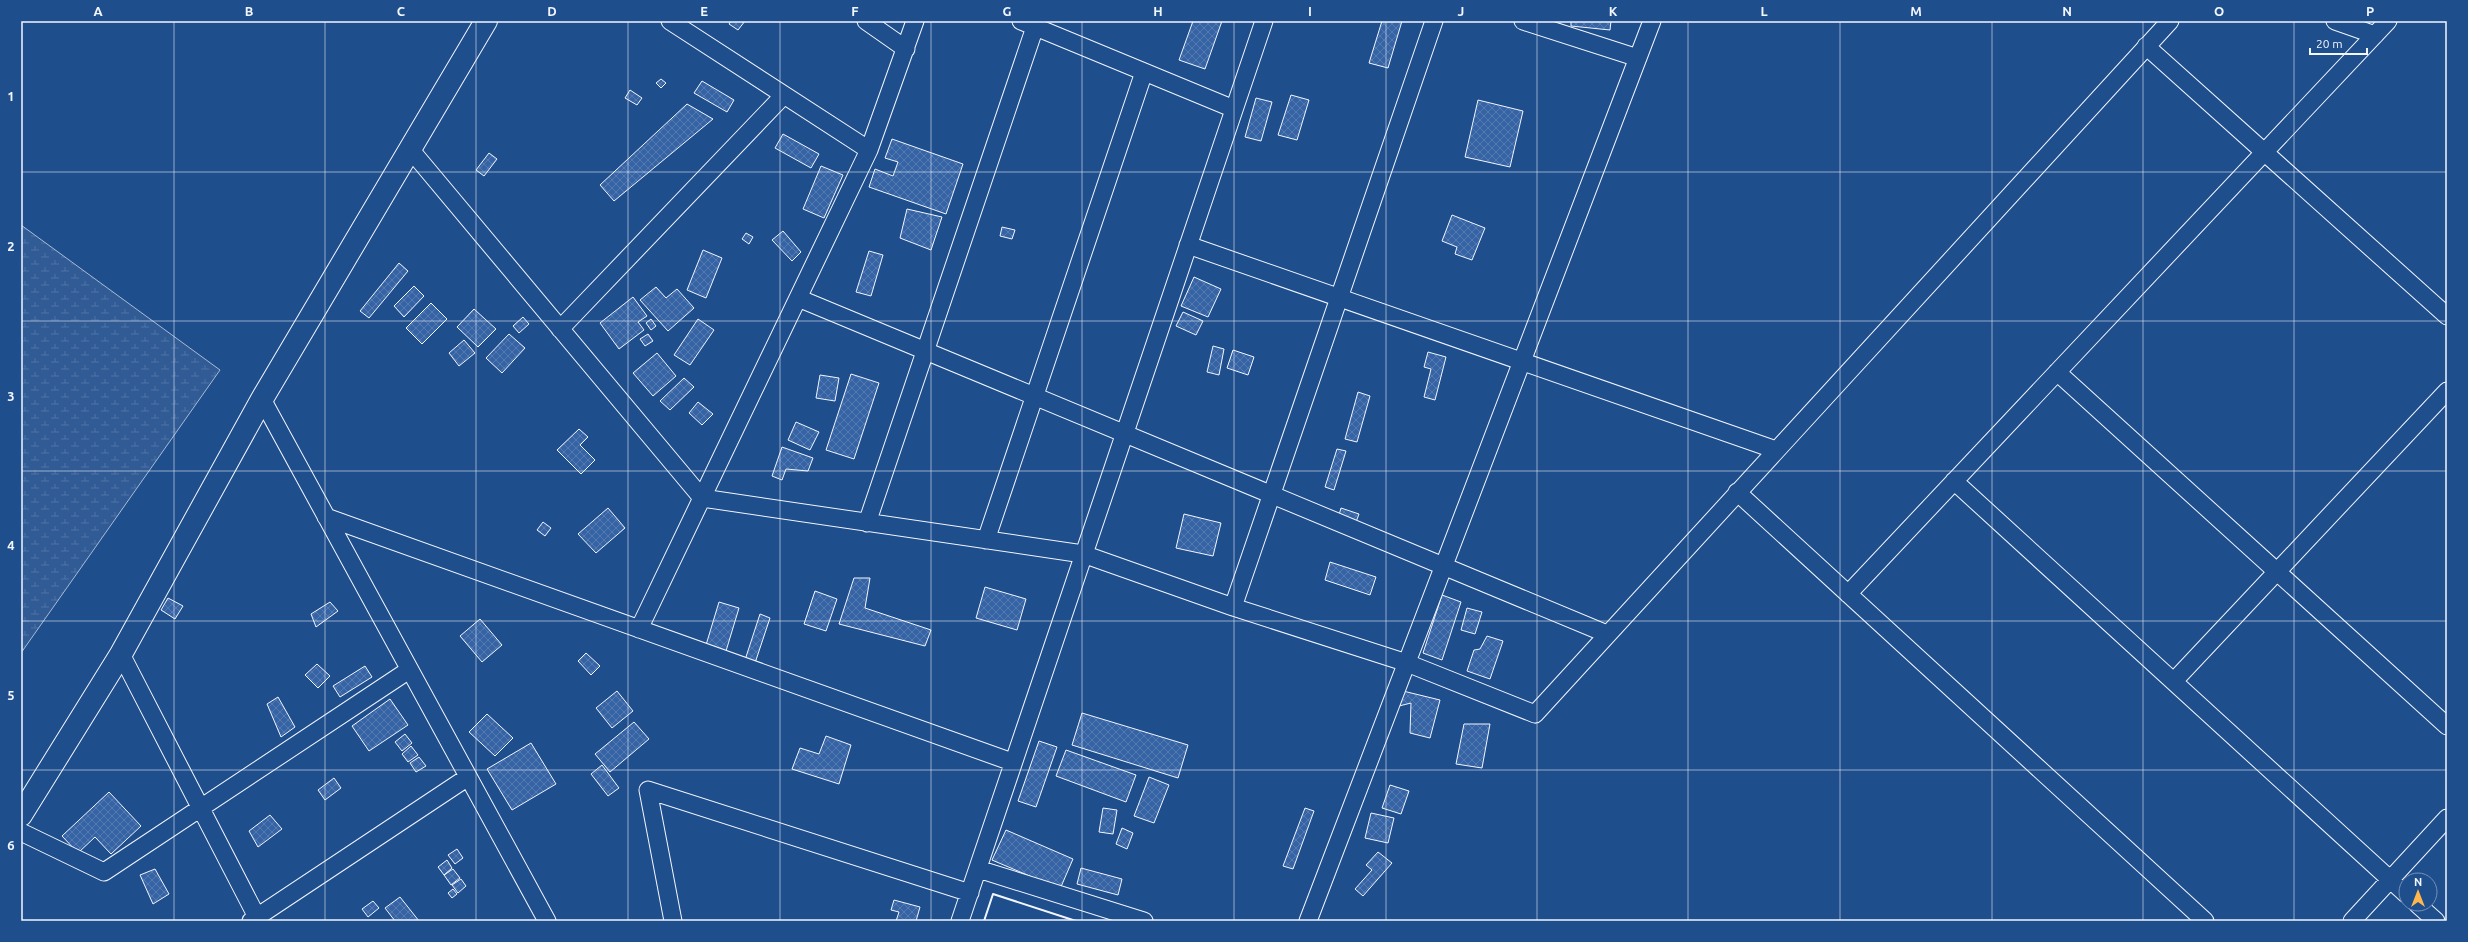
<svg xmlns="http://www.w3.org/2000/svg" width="2468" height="942" viewBox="0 0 2468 942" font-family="Ubuntu,sans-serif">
  <defs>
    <pattern id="wetland-marsh" width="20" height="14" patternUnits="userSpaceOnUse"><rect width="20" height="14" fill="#305b95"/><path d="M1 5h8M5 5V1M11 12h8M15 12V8" fill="none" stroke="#4e73a5"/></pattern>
    <pattern id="building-cross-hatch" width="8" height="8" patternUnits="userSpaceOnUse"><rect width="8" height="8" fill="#3563a3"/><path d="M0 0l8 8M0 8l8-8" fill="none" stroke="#537ab1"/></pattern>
  </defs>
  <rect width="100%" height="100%" fill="#1f4e8c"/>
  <path fill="url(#wetland-marsh)" stroke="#a8bbd7" d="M 21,225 L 220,370 L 21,653 Z"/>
  <path fill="url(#building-cross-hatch)" stroke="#f2f6ff" d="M 731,21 L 745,21 L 738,30 L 729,24 Z
    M 1193,21 L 1222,21 L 1205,69 L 1179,60 Z
    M 1382,21 L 1402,21 L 1388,68 L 1369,63 Z
    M 1571,21 L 1611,21 L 1610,30 L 1571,26 Z
    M 661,79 L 666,83 L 661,88 L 656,83 Z
    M 702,81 L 734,100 L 727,112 L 694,93 Z
    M 630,90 L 642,98 L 637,105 L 625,98 Z
    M 1291,95 L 1309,100 L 1297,140 L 1278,135 Z
    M 1256,98 L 1272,102 L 1261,141 L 1245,137 Z
    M 1478,100 L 1523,111 L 1510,167 L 1465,157 Z
    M 687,104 L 713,119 L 614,201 L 600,185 Z
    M 783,134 L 819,154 L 811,168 L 775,148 Z
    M 892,139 L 963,164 L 946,214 L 869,187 L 875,169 L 893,176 L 898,162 L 885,158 Z
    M 489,153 L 497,159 L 484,176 L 476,170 Z
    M 821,166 L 843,175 L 824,218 L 803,209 Z
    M 907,209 L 942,217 L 931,250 L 900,238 Z
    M 1452,215 L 1485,228 L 1472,260 L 1455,254 L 1457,247 L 1442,241 Z
    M 1002,227 L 1015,230 L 1012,239 L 1000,236 Z
    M 783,231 L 801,252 L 792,261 L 772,240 Z
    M 746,233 L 753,237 L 749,244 L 742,239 Z
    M 703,250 L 722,258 L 706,298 L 687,290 Z
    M 869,251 L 883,255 L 871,296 L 856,292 Z
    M 399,263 L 408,271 L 369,318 L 360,311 Z
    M 1194,277 L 1221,289 L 1208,317 L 1181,306 Z
    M 414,286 L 424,296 L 404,317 L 394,306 Z
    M 656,287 L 666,298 L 677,289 L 694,308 L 668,331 L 640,300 Z
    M 633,297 L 647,316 L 638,322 L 644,330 L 619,349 L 600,323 Z
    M 431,303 L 447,319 L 422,344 L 406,328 Z
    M 474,309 L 496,329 L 478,347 L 457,327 Z
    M 1183,312 L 1203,321 L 1196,335 L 1176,326 Z
    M 523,317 L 529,324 L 519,333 L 513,326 Z
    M 651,319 L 656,326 L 651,330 L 646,323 Z
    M 698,319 L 714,330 L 690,365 L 674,355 Z
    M 509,334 L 525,348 L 502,373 L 486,358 Z
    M 648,334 L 653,341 L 645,346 L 640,339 Z
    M 464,340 L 475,353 L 459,366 L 449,353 Z
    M 1213,346 L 1224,349 L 1219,375 L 1207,372 Z
    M 1233,350 L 1254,357 L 1248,375 L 1227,368 Z
    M 1428,352 L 1446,357 L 1435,400 L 1424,397 L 1431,369 L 1424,367 Z
    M 657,353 L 676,376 L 653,396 L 633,373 Z
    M 851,374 L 879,383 L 854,459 L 826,450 Z
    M 820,375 L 839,378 L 835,401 L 816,398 Z
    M 684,378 L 694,387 L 670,410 L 660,401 Z
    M 1358,392 L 1370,396 L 1357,442 L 1345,439 Z
    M 698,402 L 713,414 L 702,425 L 689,413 Z
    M 796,422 L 819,432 L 810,450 L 788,440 Z
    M 579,429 L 588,437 L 580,445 L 595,460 L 581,474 L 557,450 Z
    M 782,447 L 813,458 L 808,471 L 786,469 L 782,480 L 772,476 Z
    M 1337,449 L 1346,451 L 1334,490 L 1325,487 Z
    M 608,508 L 625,528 L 596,553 L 578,534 Z
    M 1341,508 L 1359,514 L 1356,522 L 1339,515 Z
    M 1184,514 L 1221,523 L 1213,556 L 1176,548 Z
    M 543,522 L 551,528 L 545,536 L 537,530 Z
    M 1330,562 L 1376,577 L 1370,595 L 1325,580 Z
    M 854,578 L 870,578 L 865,608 L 931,630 L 925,646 L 839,624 Z
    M 985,587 L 1026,599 L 1017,630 L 976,618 Z
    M 815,591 L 837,599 L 826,631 L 804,624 Z
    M 1442,595 L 1461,602 L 1442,660 L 1423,653 Z
    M 168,598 L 183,606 L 175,619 L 161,610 Z
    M 330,602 L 338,611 L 316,627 L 311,614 Z
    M 719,602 L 739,608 L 726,651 L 706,645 Z
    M 1467,608 L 1482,612 L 1475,634 L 1461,630 Z
    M 760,614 L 770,618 L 754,666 L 744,663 Z
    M 480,619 L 502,645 L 482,662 L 460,636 Z
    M 1487,636 L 1503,641 L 1490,679 L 1467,671 L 1474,650 L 1480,649 Z
    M 586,653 L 600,666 L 591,675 L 578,661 Z
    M 317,664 L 330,676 L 318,688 L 305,675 Z
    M 365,666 L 372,677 L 340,697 L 333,686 Z
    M 617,691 L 633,711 L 612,728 L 596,708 Z
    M 1403,691 L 1440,700 L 1430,738 L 1410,733 L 1411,703 L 1399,706 Z
    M 278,697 L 295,727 L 281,737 L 267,704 Z
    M 390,699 L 408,725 L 369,751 L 352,726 Z
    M 1082,713 L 1188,745 L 1178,778 L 1072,745 Z
    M 487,714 L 513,738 L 495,756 L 469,732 Z
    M 634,722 L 649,739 L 610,772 L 595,754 Z
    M 1464,724 L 1490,724 L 1482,768 L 1456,764 Z
    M 405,734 L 412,743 L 402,751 L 395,742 Z
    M 826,736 L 851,745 L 839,784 L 792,769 L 800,748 L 819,754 Z
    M 1039,741 L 1057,747 L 1036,807 L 1018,801 Z
    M 531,743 L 556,784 L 512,810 L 487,769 Z
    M 411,746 L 418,755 L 408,762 L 402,754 Z
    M 1066,750 L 1136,775 L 1126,802 L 1056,776 Z
    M 419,757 L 426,766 L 416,772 L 410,763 Z
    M 602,765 L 619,788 L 608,796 L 591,774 Z
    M 1149,777 L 1169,785 L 1154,823 L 1134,816 Z
    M 334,778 L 341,788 L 325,800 L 318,790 Z
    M 1390,785 L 1409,791 L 1401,814 L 1382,808 Z
    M 109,792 L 141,826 L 111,854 L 95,837 L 78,853 L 62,836 Z
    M 1103,808 L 1117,810 L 1113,834 L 1099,832 Z
    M 1305,808 L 1314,811 L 1293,869 L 1283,866 Z
    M 1371,813 L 1394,818 L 1388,843 L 1365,838 Z
    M 270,815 L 282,829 L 258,847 L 249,831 Z
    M 1122,828 L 1133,833 L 1127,849 L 1116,844 Z
    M 1006,830 L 1073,859 L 1060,889 L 992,860 Z
    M 457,849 L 463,858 L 455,864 L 448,855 Z
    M 1378,852 L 1392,863 L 1363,896 L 1355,889 L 1372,870 L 1366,865 Z
    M 447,860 L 452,868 L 444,875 L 438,867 Z
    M 1081,868 L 1122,879 L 1118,895 L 1077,884 Z
    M 155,869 L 169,894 L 153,904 L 140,875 Z
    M 453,869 L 460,878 L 451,885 L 444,875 Z
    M 461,879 L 466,886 L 458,893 L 452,885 Z
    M 453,889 L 457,894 L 452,898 L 448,893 Z
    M 400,897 L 419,921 L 395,921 L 385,908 Z
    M 894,900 L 920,907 L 916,921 L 896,921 L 899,912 L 891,910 Z
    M 373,901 L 379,908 L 368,917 L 362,909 Z"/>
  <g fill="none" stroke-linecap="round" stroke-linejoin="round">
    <g stroke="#f2f6ff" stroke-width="19">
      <path id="street" d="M 670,21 L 869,150
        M 866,21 L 906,49
        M 1021,21 L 1234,109
        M 1523,21 L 1638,58
        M 2335,21 L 2375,35
        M 2146,46 L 2447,316
        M 410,149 L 702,498 L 1083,554 L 1233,607 L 1407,663 L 1535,714 L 2170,21
        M 1188,245 L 1776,450
        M 798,298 L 1607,634
        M 560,329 L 784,95
        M 2057,372 L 2447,726
        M 262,399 L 547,921
        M 1954,481 L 2406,894
        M 1737,492 L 2205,921
        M 326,517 L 1012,762
        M 867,523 L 1035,27
        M 986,540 L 1144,72
        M 1848,594 L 2388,21
        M 1233,607 L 1434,21
        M 639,629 L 869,150 L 915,21
        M 121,654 L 259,921
        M 2174,681 L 2447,391
        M 21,832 L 104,872 L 409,670
        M 978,869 L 1144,921
        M 2417,904 L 2436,921
        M 251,921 L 468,777
        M 673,921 L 648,790 L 970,893
        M 960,921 L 1264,21
        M 1308,921 L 1652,21
        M 2352,921 L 2447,818"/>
    </g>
    <g stroke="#f2f6ff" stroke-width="24">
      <path id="secondary" d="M 21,815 L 121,654 L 262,399 L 486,21"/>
    </g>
    <use href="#street" stroke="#1f4e8c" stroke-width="17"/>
    <use href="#secondary" stroke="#1f4e8c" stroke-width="22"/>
    <path stroke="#f2f6ff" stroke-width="2" d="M 984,921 L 993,894 L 1076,921"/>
  </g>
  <path fill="none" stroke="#f2f6ff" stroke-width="1" stroke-opacity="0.55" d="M 174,21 L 174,921M 325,21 L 325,921M 476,21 L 476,921M 628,21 L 628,921M 780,21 L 780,921M 931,21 L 931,921M 1082,21 L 1082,921M 1234,21 L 1234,921M 1386,21 L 1386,921M 1537,21 L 1537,921M 1688,21 L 1688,921M 1840,21 L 1840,921M 1992,21 L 1992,921M 2143,21 L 2143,921M 2294,21 L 2294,921M 21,172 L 2447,172M 21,321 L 2447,321M 21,471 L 2447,471M 21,621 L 2447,621M 21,770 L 2447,770"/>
  <rect width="2468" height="942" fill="none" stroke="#1f4e8c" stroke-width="44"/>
  <g transform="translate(2418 892)"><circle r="19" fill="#1f4e8c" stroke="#7391ba"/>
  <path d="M0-3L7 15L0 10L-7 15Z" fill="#ffb74d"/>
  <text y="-6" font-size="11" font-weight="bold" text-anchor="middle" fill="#f2f6ff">N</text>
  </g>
  <path d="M2310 48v6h57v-6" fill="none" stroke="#f2f6ff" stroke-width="2"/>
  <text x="2316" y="48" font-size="12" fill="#f2f6ff" stroke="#1f4e8c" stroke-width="3" paint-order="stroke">20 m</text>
  <rect x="22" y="22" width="2424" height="898" fill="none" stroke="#f2f6ff" stroke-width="1.5"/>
  <g font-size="13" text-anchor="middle" font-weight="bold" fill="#f2f6ff">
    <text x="98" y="16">A</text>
    <text x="249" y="16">B</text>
    <text x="401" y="16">C</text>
    <text x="552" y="16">D</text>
    <text x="704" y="16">E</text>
    <text x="855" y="16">F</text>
    <text x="1007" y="16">G</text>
    <text x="1158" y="16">H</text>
    <text x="1310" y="16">I</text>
    <text x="1461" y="16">J</text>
    <text x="1613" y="16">K</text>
    <text x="1764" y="16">L</text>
    <text x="1916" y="16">M</text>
    <text x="2067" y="16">N</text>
    <text x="2219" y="16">O</text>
    <text x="2370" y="16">P</text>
    <text x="11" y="101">1</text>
    <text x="11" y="251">2</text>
    <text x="11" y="401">3</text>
    <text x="11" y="550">4</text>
    <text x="11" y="700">5</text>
    <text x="11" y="850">6</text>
  </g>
</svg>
